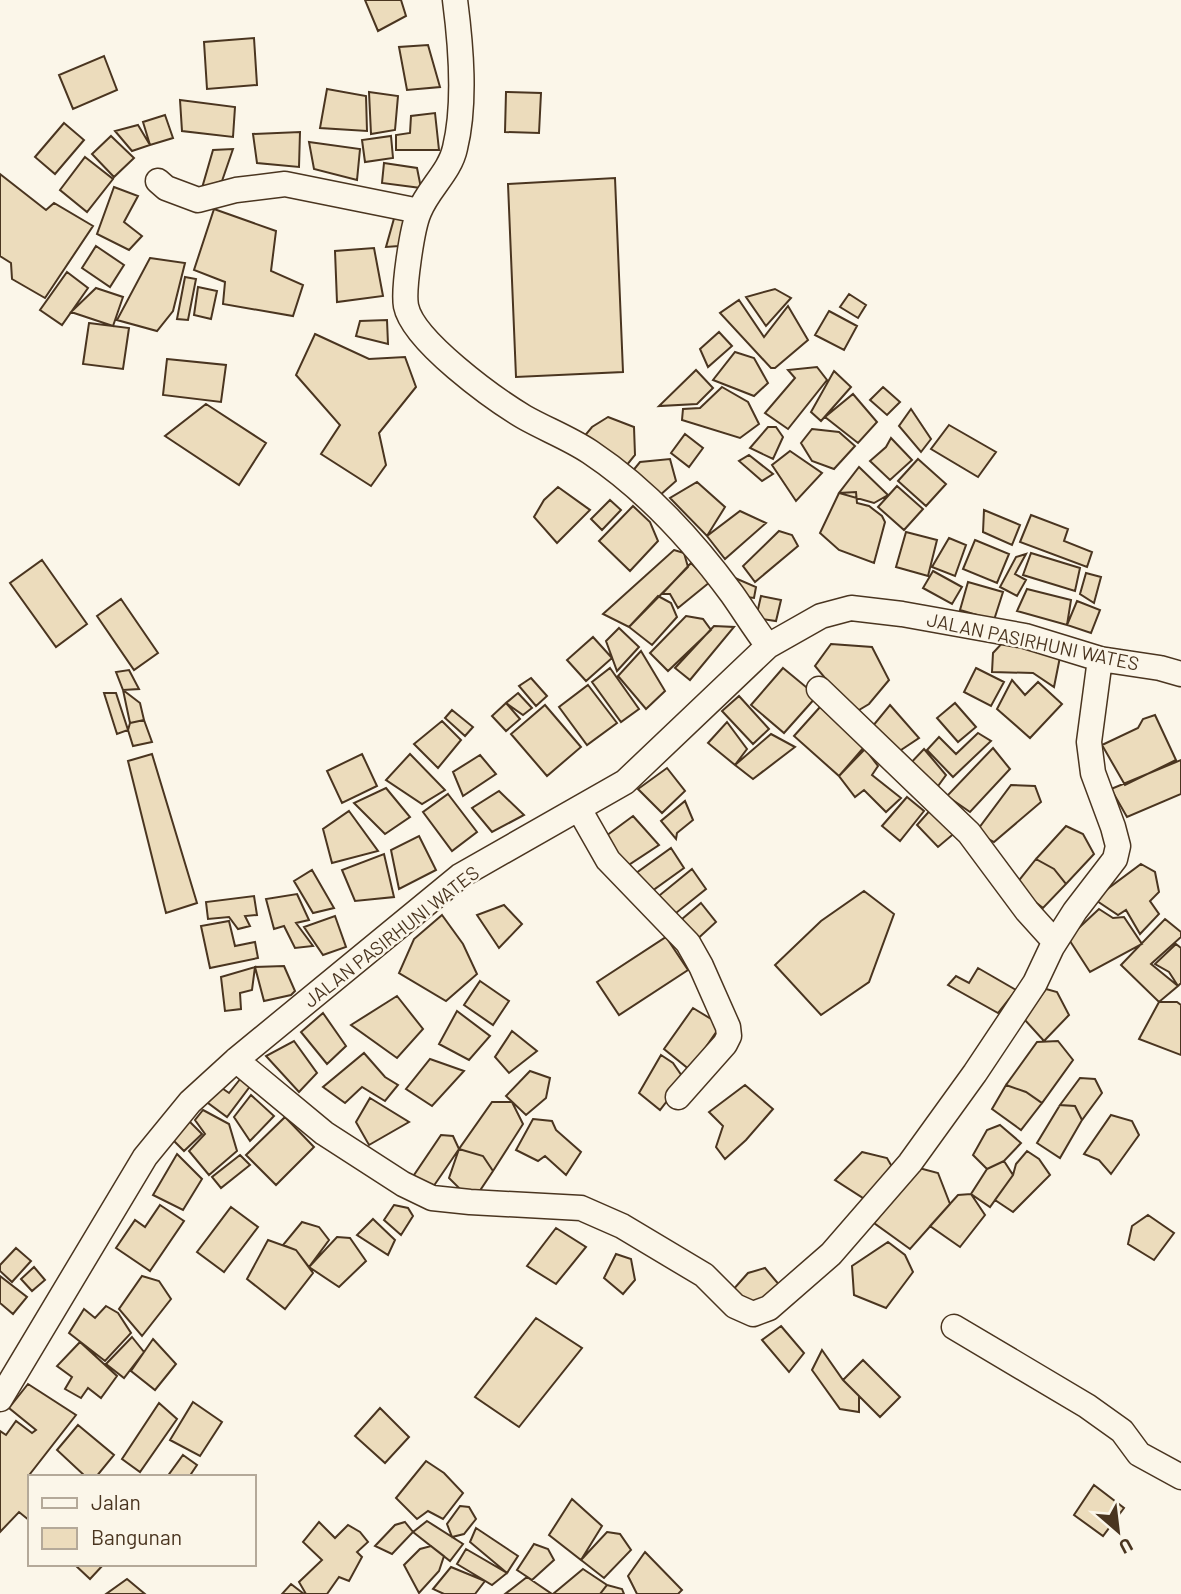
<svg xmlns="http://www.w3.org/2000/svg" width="1181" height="1594" viewBox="0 0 1181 1594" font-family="Barlow,sans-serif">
  <rect width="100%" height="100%" fill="#fbf6e9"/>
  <path fill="#ecdcbc" stroke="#4a3520" stroke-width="2" d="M 365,0 L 401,0 L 406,16 L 378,31 Z
    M 254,38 L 257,85 L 207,89 L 204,42 Z
    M 428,45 L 440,87 L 407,90 L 399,47 Z
    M 104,56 L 117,90 L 73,109 L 59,75 Z
    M 327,89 L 366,96 L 367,131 L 320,128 Z
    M 369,92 L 398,96 L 395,130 L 371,134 Z
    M 506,92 L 541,93 L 539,133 L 505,132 Z
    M 180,100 L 235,107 L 233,137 L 182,131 Z
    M 435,113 L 439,150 L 396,150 L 396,135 L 410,133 L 411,116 Z
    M 165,115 L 173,138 L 150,145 L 143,122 Z
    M 64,123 L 84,140 L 55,174 L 35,157 Z
    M 138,125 L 150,145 L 132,151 L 115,131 Z
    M 300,132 L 299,167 L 257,163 L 253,134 Z
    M 111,136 L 134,158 L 114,177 L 92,154 Z
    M 391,136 L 393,158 L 365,162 L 362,140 Z
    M 309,142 L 360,149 L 357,180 L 314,169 Z
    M 233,149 L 222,181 L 202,188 L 213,150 Z
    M 85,157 L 113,179 L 87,212 L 60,190 Z
    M 384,163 L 417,168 L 421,188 L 382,183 Z
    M 0,174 L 46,210 L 54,203 L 93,226 L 45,298 L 12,279 L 11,263 L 0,256 Z
    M 615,178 L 623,372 L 516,377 L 508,184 Z
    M 114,187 L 138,196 L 124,222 L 142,236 L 129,250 L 97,234 Z
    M 214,209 L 276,231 L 271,271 L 303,285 L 293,316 L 223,304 L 225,282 L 194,270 Z
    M 412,214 L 399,246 L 386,247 L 395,215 Z
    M 96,246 L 124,265 L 110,287 L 82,268 Z
    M 374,248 L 383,296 L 337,302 L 335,251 Z
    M 150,258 L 185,263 L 173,311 L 157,331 L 117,320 Z
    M 67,272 L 88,288 L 62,325 L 40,310 Z
    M 185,277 L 196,279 L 188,320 L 177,319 Z
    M 198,287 L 217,291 L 211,319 L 194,315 Z
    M 96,288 L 123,297 L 113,326 L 71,312 Z
    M 775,289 L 791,298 L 766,326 L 746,297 Z
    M 849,294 L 866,305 L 858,318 L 840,307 Z
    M 739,300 L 764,337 L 788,306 L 808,340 L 775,368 L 771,368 L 720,313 Z
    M 829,311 L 857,326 L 844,350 L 815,335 Z
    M 387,320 L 388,344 L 356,336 L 360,321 Z
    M 89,323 L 129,328 L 123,369 L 83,364 Z
    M 719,332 L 732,346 L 708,367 L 700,349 Z
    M 315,334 L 369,359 L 405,357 L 416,387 L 379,433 L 386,465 L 371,486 L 321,454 L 340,425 L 296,375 Z
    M 735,352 L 754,358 L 768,383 L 754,396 L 713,380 Z
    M 167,359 L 226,365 L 221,402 L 163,395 Z
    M 817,367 L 827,380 L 788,429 L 765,413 L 795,378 L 788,370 Z
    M 696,370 L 713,388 L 697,404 L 659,406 Z
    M 834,371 L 851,387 L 821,421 L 811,412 Z
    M 722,387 L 748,402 L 759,424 L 740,438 L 682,420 L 683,409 L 700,408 Z
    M 883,387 L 900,402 L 887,415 L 870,400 Z
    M 853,394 L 877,422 L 858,443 L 825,417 Z
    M 206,404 L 266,443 L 239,485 L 165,436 Z
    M 911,409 L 931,439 L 921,452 L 899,426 Z
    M 608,417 L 634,427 L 635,455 L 622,471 L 582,439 L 592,427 Z
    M 949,425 L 996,452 L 978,477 L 931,449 Z
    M 768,427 L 776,427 L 783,437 L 773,459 L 750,448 Z
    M 812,429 L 839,432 L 855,446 L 834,469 L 812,461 L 801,443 Z
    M 685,434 L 703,448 L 689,467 L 671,453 Z
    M 891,438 L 912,460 L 890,480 L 870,461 L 886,447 Z
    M 790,451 L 822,473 L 796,501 L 772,465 Z
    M 749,455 L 773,474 L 762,481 L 739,461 Z
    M 670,459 L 676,481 L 659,496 L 627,478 L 640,462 Z
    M 918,459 L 946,484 L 926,506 L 898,481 Z
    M 859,467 L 888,495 L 874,503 L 839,493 Z
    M 697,482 L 725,507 L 707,536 L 670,498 Z
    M 897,486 L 923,509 L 904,530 L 878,507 Z
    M 558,487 L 590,510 L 557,543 L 534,517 L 544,500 Z
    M 856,492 L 857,503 L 869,506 L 882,516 L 885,522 L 874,563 L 839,550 L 820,533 L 839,493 Z
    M 610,500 L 621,510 L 602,530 L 591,519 Z
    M 633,506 L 650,522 L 658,541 L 630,571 L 599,541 Z
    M 984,510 L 1020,525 L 1012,545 L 983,532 Z
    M 740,511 L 766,523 L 725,559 L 707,536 Z
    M 1031,515 L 1068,529 L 1064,541 L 1092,552 L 1087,567 L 1020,542 Z
    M 779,531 L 792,535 L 798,546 L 755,582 L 743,566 Z
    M 906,532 L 937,540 L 928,576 L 896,567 Z
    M 949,538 L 966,545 L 955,576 L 932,567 Z
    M 975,540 L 1009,554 L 997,583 L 963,569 Z
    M 674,550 L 684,553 L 688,567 L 629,627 L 603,614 Z
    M 1031,553 L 1080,568 L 1075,591 L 1023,575 Z
    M 1026,554 L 1015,574 L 1026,580 L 1017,596 L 1000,587 L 1016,557 Z
    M 42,560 L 87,624 L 56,647 L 10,583 Z
    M 691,563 L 710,582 L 678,608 L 670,594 L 662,594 Z
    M 933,571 L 962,587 L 952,604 L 923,588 Z
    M 1086,573 L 1101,577 L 1094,603 L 1080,594 Z
    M 735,578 L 756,587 L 754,598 L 739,596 Z
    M 968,582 L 1003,592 L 994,620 L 960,610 Z
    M 1027,589 L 1071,600 L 1067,625 L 1017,611 Z
    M 658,596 L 671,603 L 677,617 L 652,645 L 629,627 Z
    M 761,596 L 781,600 L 776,621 L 756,618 Z
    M 121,599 L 158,653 L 134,670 L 97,616 Z
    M 1077,601 L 1100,610 L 1091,633 L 1067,625 Z
    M 686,616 L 703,619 L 711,630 L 668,671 L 650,653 Z
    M 714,626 L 734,627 L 690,680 L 675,668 Z
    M 619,628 L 639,647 L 617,671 L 606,641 Z
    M 593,637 L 612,658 L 586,681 L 567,660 Z
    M 1005,640 L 1061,652 L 1054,687 L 1033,673 L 992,672 L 993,653 Z
    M 831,644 L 872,647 L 889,680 L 869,704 L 854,713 L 815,666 Z
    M 641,651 L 665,691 L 646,709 L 618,676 Z
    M 610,668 L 639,709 L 621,722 L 592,682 Z
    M 783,668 L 817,696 L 784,733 L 751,705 Z
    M 976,668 L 1004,682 L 991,706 L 964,692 Z
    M 129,670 L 139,689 L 123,690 L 116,672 Z
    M 531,678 L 547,696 L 536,706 L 519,686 Z
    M 1012,680 L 1025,695 L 1038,682 L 1062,704 L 1030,738 L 997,709 Z
    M 588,685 L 617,723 L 587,745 L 559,707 Z
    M 123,690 L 140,703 L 144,720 L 130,723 Z
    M 104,693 L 116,693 L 128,730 L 117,734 Z
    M 518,693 L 532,708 L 523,715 L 506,703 Z
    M 739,696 L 769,729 L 753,744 L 722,711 Z
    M 506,703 L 520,719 L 506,731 L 492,716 Z
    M 955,703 L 976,727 L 958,742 L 937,718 Z
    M 545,705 L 581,747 L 547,776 L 511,734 Z
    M 890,705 L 919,738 L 895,754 L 872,727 Z
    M 820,707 L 865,746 L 839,776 L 794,736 Z
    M 452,710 L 473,727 L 465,736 L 445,718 Z
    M 1155,715 L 1176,760 L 1125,785 L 1102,745 L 1138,728 L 1143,719 Z
    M 144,720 L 152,742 L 133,746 L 128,730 L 130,723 Z
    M 442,721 L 461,740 L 438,768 L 414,744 Z
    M 727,722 L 747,749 L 735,765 L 708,743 Z
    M 978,733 L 991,741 L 953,777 L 927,750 L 939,737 L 956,754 Z
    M 771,734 L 795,747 L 753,779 L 735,765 Z
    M 993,748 L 1010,769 L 970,812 L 947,796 Z
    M 865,749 L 878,766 L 872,775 L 901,798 L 886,812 L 864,790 L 855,797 L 839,776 Z
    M 924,749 L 946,775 L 933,793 L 907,767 Z
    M 152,754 L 197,903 L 166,913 L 128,761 Z
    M 362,754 L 377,786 L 342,803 L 327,771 Z
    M 410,754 L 445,790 L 422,804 L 386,780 Z
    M 480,755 L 496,774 L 463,796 L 453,772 Z
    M 1181,760 L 1181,794 L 1127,817 L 1111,789 Z
    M 667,768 L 685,791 L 662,813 L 638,789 Z
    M 1011,785 L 1035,786 L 1041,802 L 994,842 L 976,832 Z
    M 386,788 L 410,817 L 385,834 L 354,803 Z
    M 499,791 L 524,815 L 492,832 L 472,808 Z
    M 448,794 L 477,832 L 452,851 L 423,812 Z
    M 907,797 L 924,811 L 900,841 L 882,826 Z
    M 685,801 L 693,820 L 677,833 L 676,839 L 661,821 Z
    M 933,807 L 957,831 L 938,847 L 917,825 Z
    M 349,811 L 378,851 L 332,863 L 323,829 Z
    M 633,816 L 659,845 L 624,868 L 606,836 Z
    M 1066,826 L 1083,834 L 1094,854 L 1066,884 L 1054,869 L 1036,859 Z
    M 419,836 L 436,870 L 399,889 L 391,850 Z
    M 671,848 L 684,868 L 645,896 L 632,876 Z
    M 384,854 L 394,897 L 355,901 L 342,870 Z
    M 1036,859 L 1054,869 L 1066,884 L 1043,908 L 1029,897 L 1013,888 Z
    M 1141,864 L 1155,872 L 1159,892 L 1150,901 L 1159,914 L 1140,934 L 1126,910 L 1118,915 L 1094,899 Z
    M 692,869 L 706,889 L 671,917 L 655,899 Z
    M 312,870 L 334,908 L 313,913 L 294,881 Z
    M 864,891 L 894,914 L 869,982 L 821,1015 L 775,965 L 821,921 Z
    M 297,894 L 309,920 L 296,923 L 313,946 L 295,948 L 284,926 L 274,929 L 266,899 Z
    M 254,896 L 257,915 L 245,916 L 250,926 L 238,929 L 229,917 L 208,919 L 206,902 Z
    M 701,903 L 716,922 L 693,943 L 682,919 Z
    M 504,905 L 522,924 L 499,948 L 477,915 Z
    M 1099,909 L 1113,918 L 1124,917 L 1142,944 L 1090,972 L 1068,938 Z
    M 442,915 L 463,944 L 477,974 L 446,1001 L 399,973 L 414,939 Z
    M 335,916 L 346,947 L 323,955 L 304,927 Z
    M 1165,919 L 1181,932 L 1181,937 L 1151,964 L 1178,986 L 1159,1002 L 1121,965 Z
    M 229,921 L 235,946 L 255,942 L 258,958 L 210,968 L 201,926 Z
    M 666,937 L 688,970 L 619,1015 L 597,982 Z
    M 1176,944 L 1181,948 L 1181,983 L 1178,986 L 1169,972 L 1155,964 Z
    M 284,966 L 295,991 L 291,995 L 264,1001 L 255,967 Z
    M 255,967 L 252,990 L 240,993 L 241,1009 L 225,1011 L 221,977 Z
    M 978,968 L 1016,990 L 998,1013 L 948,985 L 956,976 L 969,983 Z
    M 480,981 L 509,1001 L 493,1025 L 464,1005 Z
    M 1046,989 L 1057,992 L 1069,1015 L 1044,1041 L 1024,1019 Z
    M 397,996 L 423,1029 L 397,1058 L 351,1025 Z
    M 1159,1002 L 1177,1002 L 1181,1005 L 1181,1055 L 1139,1039 Z
    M 693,1008 L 721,1025 L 690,1070 L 664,1049 Z
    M 457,1011 L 490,1036 L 469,1060 L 439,1044 Z
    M 323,1013 L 346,1046 L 327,1064 L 301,1032 Z
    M 512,1031 L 537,1051 L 509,1073 L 495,1057 Z
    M 294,1041 L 317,1073 L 299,1092 L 266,1056 Z
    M 1058,1041 L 1073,1060 L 1042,1103 L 1026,1092 L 1006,1085 L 1037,1042 Z
    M 364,1053 L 385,1077 L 398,1085 L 385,1101 L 362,1087 L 345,1103 L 323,1087 Z
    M 661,1055 L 673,1063 L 684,1079 L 660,1110 L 639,1093 Z
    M 430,1059 L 464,1071 L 432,1106 L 406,1089 Z
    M 530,1071 L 550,1078 L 546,1098 L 526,1115 L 506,1096 Z
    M 241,1078 L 251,1085 L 227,1117 L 204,1100 L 216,1084 L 229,1093 Z
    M 1080,1078 L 1095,1079 L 1102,1093 L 1082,1120 L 1075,1106 L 1060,1105 Z
    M 745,1085 L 773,1109 L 746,1140 L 725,1159 L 716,1147 L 723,1126 L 709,1112 Z
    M 1006,1085 L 1026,1092 L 1042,1103 L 1021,1130 L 992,1109 Z
    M 251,1095 L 274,1116 L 250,1141 L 234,1117 Z
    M 370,1098 L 409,1122 L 369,1145 L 356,1122 Z
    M 492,1102 L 512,1102 L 523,1124 L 493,1171 L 483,1156 L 459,1149 Z
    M 1060,1105 L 1075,1106 L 1082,1120 L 1060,1158 L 1037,1143 Z
    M 203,1110 L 229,1124 L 237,1151 L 209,1175 L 189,1151 L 205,1134 L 195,1120 Z
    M 1111,1115 L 1132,1121 L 1139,1135 L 1111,1174 L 1099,1160 L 1084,1154 Z
    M 285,1117 L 314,1147 L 276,1185 L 246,1155 Z
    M 533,1119 L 552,1121 L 556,1130 L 581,1152 L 566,1175 L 545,1156 L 538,1161 L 516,1150 Z
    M 188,1120 L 202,1134 L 184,1151 L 170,1137 Z
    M 1000,1125 L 1021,1143 L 1004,1161 L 987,1169 L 973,1155 L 987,1130 Z
    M 441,1135 L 453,1136 L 459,1149 L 431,1190 L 412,1178 Z
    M 459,1149 L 483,1156 L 493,1171 L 479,1192 L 465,1194 L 449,1178 Z
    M 1027,1151 L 1039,1159 L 1050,1175 L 1013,1212 L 995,1200 L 1013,1175 L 1016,1164 Z
    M 862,1152 L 887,1158 L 895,1172 L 874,1205 L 835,1180 Z
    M 177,1154 L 202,1179 L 183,1210 L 153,1195 Z
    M 240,1155 L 250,1165 L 221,1188 L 212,1177 Z
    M 1004,1161 L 1013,1175 L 990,1207 L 971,1194 L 987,1169 Z
    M 919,1168 L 938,1173 L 950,1204 L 910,1249 L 874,1223 Z
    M 971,1194 L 985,1215 L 960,1247 L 930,1226 L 958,1195 Z
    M 160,1205 L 184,1221 L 150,1271 L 116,1248 L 135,1220 L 145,1227 Z
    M 394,1205 L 408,1208 L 413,1216 L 401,1235 L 384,1220 Z
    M 231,1207 L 258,1227 L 224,1272 L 197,1252 Z
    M 1148,1215 L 1174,1233 L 1154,1260 L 1128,1244 L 1132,1226 Z
    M 373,1219 L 395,1240 L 388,1255 L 357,1235 Z
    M 302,1222 L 319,1227 L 329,1240 L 309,1267 L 296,1250 L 283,1245 Z
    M 556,1228 L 586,1247 L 556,1284 L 527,1266 Z
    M 337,1237 L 350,1238 L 366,1261 L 339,1287 L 309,1267 Z
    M 268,1240 L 296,1250 L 313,1273 L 285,1309 L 247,1279 Z
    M 888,1242 L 905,1255 L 913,1272 L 886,1308 L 854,1295 L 852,1266 Z
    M 16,1248 L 31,1261 L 12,1282 L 0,1271 L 0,1265 Z
    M 616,1254 L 631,1259 L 635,1280 L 623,1294 L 604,1278 Z
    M 34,1267 L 45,1280 L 32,1291 L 21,1279 Z
    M 765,1268 L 781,1287 L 760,1311 L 731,1292 L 748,1273 Z
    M 0,1276 L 27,1297 L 13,1314 L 0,1303 Z
    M 142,1276 L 159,1281 L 171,1299 L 142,1336 L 119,1309 Z
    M 106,1306 L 118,1313 L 131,1333 L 105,1361 L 69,1333 L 84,1309 L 95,1318 Z
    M 536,1318 L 582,1348 L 519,1427 L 475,1397 Z
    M 781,1326 L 804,1353 L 789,1372 L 762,1340 Z
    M 132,1337 L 144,1352 L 124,1378 L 106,1364 Z
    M 153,1339 L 176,1364 L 155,1390 L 131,1371 Z
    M 80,1342 L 117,1376 L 101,1398 L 88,1388 L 81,1398 L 65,1389 L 72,1377 L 57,1366 Z
    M 822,1350 L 843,1380 L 859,1396 L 859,1412 L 840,1409 L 812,1370 Z
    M 863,1360 L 900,1397 L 880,1417 L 843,1380 Z
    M 28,1384 L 76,1415 L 30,1474 L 32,1477 L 30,1477 L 30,1521 L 19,1512 L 0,1532 L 0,1431 L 6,1435 L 16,1421 L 32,1433 L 36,1430 L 9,1408 Z
    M 193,1402 L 222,1422 L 200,1456 L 170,1440 Z
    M 159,1403 L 177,1419 L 140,1472 L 122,1459 Z
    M 380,1408 L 409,1437 L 385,1463 L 355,1436 Z
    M 78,1425 L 114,1455 L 96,1477 L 86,1477 L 57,1450 Z
    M 183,1455 L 197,1465 L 189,1477 L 167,1477 Z
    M 426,1461 L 444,1473 L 463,1493 L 443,1519 L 428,1511 L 417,1519 L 396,1498 Z
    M 1094,1485 L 1124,1508 L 1103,1536 L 1074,1515 Z
    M 572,1499 L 602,1526 L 581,1560 L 549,1535 Z
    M 460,1506 L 469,1507 L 476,1519 L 464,1534 L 452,1537 L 447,1524 Z
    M 427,1521 L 463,1544 L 450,1561 L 413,1532 Z
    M 319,1522 L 335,1538 L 348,1525 L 360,1532 L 368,1542 L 357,1552 L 362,1557 L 349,1581 L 339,1577 L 327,1594 L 306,1594 L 299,1582 L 322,1560 L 303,1542 Z
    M 405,1522 L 413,1532 L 392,1554 L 375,1546 L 395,1525 Z
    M 476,1528 L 518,1556 L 507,1573 L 470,1542 Z
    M 607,1532 L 620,1534 L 631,1550 L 604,1578 L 581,1560 Z
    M 534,1544 L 548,1549 L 554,1560 L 532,1580 L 517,1570 Z
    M 431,1546 L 444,1556 L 439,1571 L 419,1593 L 404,1565 L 420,1549 Z
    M 466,1549 L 507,1573 L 492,1585 L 457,1564 Z
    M 645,1552 L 682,1590 L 678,1594 L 637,1594 L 628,1576 Z
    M 74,1564 L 104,1564 L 90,1579 Z
    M 451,1567 L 485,1581 L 475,1594 L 444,1594 L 433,1589 Z
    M 583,1569 L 607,1585 L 600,1594 L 553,1594 Z
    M 527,1577 L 552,1594 L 505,1594 Z
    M 127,1579 L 145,1594 L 106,1594 Z
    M 291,1584 L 304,1594 L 282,1594 Z
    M 607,1585 L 622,1589 L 624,1594 L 600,1594 Z"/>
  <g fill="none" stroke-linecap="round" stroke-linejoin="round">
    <g stroke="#4a3520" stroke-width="27">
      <path id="minor" d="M 455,0 C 461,46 466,103 455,148 C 450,172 428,189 419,212 C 412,228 403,290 406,306 C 413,341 494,399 524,417 C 545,429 569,438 590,452 C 644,488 693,541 732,594 C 744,611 755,629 768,646
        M 158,181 L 166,188 L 198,200 L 236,190 L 285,184 L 419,211
        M 819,689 L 969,833 L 1027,911 L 1055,942
        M 579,809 L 608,860 L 688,943 L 701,966 L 728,1027 L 729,1036 L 725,1044 L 678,1097
        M 236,1060 L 324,1133 L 403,1184 L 432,1198 L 470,1202 L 581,1208 L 622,1226 L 704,1275 L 735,1306 L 753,1314 L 769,1308 L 831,1254 L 910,1163 L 975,1073 L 1035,983 L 1052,947 L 1075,911 L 1115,859 L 1118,846 L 1113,827 L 1093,773 L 1089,742 L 1100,659
        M 954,1327 L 1087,1406 L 1122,1431 L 1139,1454 L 1181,1477
        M 0,1399 L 145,1157 L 190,1102 L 236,1060 L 460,876 L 625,782 L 768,646 L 821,616 L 851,608 L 902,614 L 1025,636 L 1100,659 L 1160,668 L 1181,674"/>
    </g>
    <use href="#minor" stroke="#fbf6e9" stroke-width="24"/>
  </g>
  <g text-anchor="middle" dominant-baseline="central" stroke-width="5" stroke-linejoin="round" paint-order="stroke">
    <g font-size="19" fill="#4a3520" stroke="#fbf6e9">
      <text transform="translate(1033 641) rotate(12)">JALAN PASIRHUNI WATES</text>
      <text transform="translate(391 936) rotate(-38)">JALAN PASIRHUNI WATES</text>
    </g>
  </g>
  <rect x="28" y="1475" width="228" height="91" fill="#fbf6e9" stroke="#b4a999" stroke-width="2"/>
  <rect x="42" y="1498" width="35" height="10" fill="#fbf6e9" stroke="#b4a999" stroke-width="2"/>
  <text x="91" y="1510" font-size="21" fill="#4a3520">Jalan</text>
  <rect x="42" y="1528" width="35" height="21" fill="#ecdcbc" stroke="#b4a999" stroke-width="2"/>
  <text x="91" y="1545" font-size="21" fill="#4a3520">Bangunan</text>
  <g transform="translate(1118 1531) rotate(152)" stroke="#fbf6e9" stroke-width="5" paint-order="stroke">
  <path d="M0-5L12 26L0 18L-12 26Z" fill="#4a3520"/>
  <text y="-10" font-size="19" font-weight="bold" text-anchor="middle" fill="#4a3520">U</text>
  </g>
</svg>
